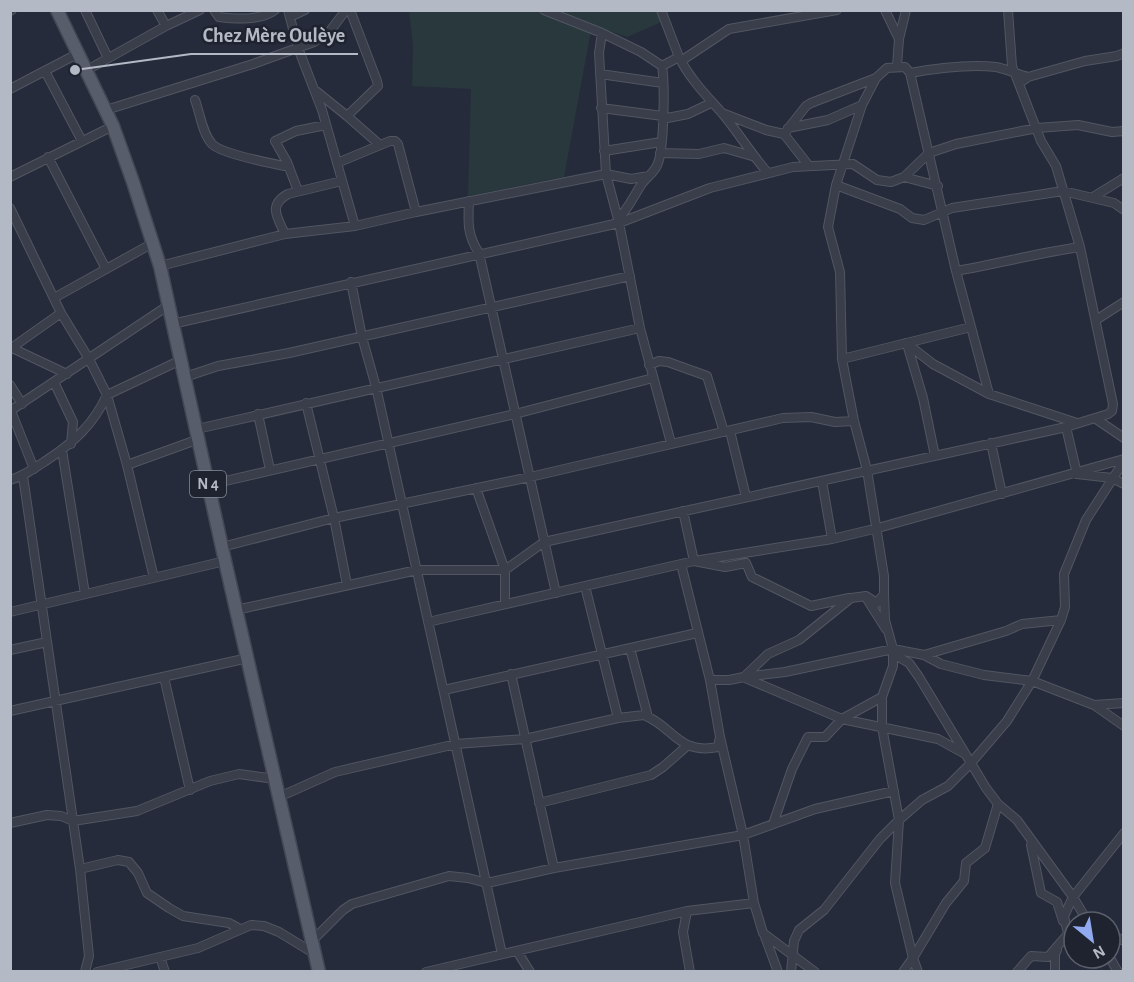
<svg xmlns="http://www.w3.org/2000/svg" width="1134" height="982" viewBox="0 0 1134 982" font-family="'Alegreya Sans',sans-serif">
  <rect width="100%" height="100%" fill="#252b3a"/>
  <path fill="#28383c" d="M 659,10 L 664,21 L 627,37 L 592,25 L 564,177 L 468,196 L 471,89 L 412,86 L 413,45 L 409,11 Z"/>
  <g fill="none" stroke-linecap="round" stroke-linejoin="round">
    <g stroke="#515662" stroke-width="10">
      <path id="street" d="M 85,10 L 108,58
        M 157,10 L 166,26
        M 214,10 L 219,17 C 236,19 260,21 275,10
        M 288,10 L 298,48 L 322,110 L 355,226
        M 350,10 L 377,81 L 378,86 L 347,116 L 380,145
        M 544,10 L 602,33 L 641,52 L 662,66 L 679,57 C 690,79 706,95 722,113 C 738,132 751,154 768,173
        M 661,10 L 679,57
        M 885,10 L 899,39
        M 10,11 L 12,10
        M 290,17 L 305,10
        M 602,33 L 599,53 L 606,174 L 619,223 L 640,328 L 671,443
        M 681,61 L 729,29 L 837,10
        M 897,66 L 899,39 L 906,10
        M 87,70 L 166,26 L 200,10
        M 45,71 L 82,141
        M 910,73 C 938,68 967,64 996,67 C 1006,69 1017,74 1028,77
        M 600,74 L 663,83
        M 1024,80 L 1028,77 L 1085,61 L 1117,56 L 1124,53
        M 10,89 L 79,53
        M 316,91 L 347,116
        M 195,100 C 200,113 202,133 212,144 C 221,154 274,164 289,167
        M 601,108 L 663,116
        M 106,110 L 253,64 L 314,42 L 330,31 L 346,10
        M 722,113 L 766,130 L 784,134 L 809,166
        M 662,119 L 688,114 L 711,103
        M 788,128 L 828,120 L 862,105
        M 784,134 L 806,106 L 811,103 L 876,78 L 887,68 L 905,67 L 910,73 L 956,271 L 989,394
        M 604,151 L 661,142
        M 660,153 L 699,154 L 724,148 L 752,156
        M 48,157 L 106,269
        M 337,163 L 390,141 L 395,141 L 398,144 L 416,212
        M 10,177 L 113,126
        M 904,177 L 938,186
        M 836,185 L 900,209 L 912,218 L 924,220 L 952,208 L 1063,191 L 1114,203 L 1124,210
        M 298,191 L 287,162 L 275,141 L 296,131 L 326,125
        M 1093,197 L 1124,178
        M 469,201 C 468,222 467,235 479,253 L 556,593
        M 10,208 L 61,313 L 89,359 L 107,395 L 127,465 L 154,578
        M 618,219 C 629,208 633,197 641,185 C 646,177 655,173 658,163 C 664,148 665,84 662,66
        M 285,234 C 277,217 268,205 288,194 L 342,181
        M 160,266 L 285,234 L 355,226 L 416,212 L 606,174 L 631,179 L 649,176
        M 956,271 C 997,264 1038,253 1080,247
        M 351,282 L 362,337 L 376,387 L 502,954
        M 54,298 L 153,243
        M 1096,320 L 1124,302
        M 172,324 L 619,223 L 710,188 L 793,167 L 853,164 L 877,180 L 891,182 L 904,177 L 929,153 L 956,144 L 1037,128 L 1078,125 L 1112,132 L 1124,131
        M 906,343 L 933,364 L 989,394 L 1077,423
        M 907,344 L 923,398 L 935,456
        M 12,348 L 67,374
        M 10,349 L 61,313
        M 842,359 L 971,327
        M 649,365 L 659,361 L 668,362 L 707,376 L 724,432
        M 185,377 L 218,366 L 289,353 L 630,276
        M 54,382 L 73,422 L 71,444
        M 10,385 L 22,404
        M 306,403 L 334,518 L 347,585
        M 10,411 L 169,305
        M 11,411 L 34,469
        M 258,414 L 270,470
        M 1096,419 L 1124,438
        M 1066,427 L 1077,474 L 1112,478 L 1124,484
        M 197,429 L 640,328
        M 730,431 L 746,497
        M 991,443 L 1002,494
        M 62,450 L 85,594
        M 127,465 L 199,439
        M 23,476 L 80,869 L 89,956 L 85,972
        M 10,480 C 24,476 35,468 47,460 C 74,442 93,425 107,395 L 181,360
        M 822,481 L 832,539
        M 208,485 L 515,414 L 653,378
        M 476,488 L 505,570 L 505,604
        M 683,511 L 694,561 L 725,567 L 746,563 L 752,577 L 811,606 L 849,598
        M 222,547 L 334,518 L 530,477 L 783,418 L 811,417 L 835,422 L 854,421
        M 681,564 L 710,680 L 720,737 L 743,835 L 754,903 L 763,933 L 815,972
        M 585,586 L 618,718
        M 884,594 L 885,620 L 893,649 L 893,666 L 882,697 L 882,727 L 899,820 L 895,883 L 913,958 L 903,972
        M 867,599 L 886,629
        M 236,610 L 417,570 L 505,570 L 544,542 L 1066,427 L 1108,414 L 1112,411 L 1113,404 L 1080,247 L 1056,166 L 1041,141 L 1012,66 L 1008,10
        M 10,612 L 225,561
        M 428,622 L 694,561 L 832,539 L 878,528 L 1124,459
        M 630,648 L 648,717
        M 10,650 L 47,642
        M 893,654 L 909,663 L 919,677 L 986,788 L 998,804 L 1017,820 L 1073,897 L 1088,922
        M 924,655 L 941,664 L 984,675 L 1032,681 L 1094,705 L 1124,726
        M 511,674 L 554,868
        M 164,677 L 190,790
        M 744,677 L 785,672 L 893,649 L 924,655 L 1006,631 L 1022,624 L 1061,620
        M 745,678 L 842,719 L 938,739 L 965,754
        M 710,680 L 729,680 L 744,677 L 768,654 L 799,640 L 851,598 L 866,596 L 877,603 L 884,594 L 884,576 L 867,470 L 854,421 L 842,359 L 840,272 L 828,227 L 836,185 L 862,105 L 876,78
        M 444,690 L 697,633
        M 1094,705 L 1124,703
        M 10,711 L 248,658
        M 279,797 L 335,772 L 456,744 L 525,739 L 618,718 L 644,715 C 674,727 678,755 718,747 L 720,737
        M 539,803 L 651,775 L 663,767 L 687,746
        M 10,823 L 47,815 L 61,816 L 73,821 L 137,811 L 210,781 L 239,774 L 275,779
        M 773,824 L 792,769 L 808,737 L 825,737 L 842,719 L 882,697
        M 1031,845 L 1041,893 L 1057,902 L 1063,921
        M 80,869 L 118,860 L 129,862 L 138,873 L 147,893 L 169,908 L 183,916 L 229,923 L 240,929
        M 687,911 L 683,932 L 690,972
        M 764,934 L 778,972
        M 1110,934 L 1124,941
        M 312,941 L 343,910 L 352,904 L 449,876 L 468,878 L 487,883 L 554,868 L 743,835 L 815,809 L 894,791
        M 517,951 L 530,972
        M 160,957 L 165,972
        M 1110,958 L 1118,972
        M 97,972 L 198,948 L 251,925 L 264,926 L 279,932 L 315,954
        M 426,972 L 687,911 L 754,903
        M 791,972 L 794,941 L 799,930 L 824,910 L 880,839 L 899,820 L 922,800 L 948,786 L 971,763 L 1007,721 L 1032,681 L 1061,620 L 1065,607 L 1064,574 L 1086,520 L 1124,461
        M 918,972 L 913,958 L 946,903 L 964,881 L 966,863 L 985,848 L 998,804
        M 1017,972 L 1031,956 L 1048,957 L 1068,934 L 1064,916 L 1073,897 L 1124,833
        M 1055,972 L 1055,954 L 1057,950"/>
    </g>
    <g stroke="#424753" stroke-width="15">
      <path id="primary" d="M 57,10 L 113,126 L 133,182 L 160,266 L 225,561 L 319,972"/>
    </g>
    <use href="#street" stroke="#393e4a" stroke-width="8"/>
    <use href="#primary" stroke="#575d6a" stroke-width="12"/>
  </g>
  <g text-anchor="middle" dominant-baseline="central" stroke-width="5" stroke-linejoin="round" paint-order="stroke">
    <rect fill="#1e232f" stroke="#878c99" stroke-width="1.5" x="190" y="471" width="36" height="26" rx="4.5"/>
    <g font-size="16" font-weight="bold" fill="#b4b9c6">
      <text x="208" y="484">N 4</text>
    </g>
  </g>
  <path fill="none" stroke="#b4b9c6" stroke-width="2" d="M75 70L191 54H358"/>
  <circle fill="#b4b9c6" stroke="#1e232f" stroke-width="2" cx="75" cy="70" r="6"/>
  <g font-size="20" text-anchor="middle" font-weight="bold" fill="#b4b9c6" stroke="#1e232f" stroke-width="5" stroke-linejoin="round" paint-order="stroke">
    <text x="274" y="42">Chez Mère Oulèye</text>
  </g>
  <rect width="1134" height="982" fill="none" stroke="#b4b9c6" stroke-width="24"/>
  <g transform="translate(1092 940) rotate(150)"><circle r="28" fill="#1e232f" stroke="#5a5f6b" stroke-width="1.5"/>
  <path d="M0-4.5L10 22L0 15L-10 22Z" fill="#91a9ee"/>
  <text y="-9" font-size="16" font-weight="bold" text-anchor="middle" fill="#b4b9c6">N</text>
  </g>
</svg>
